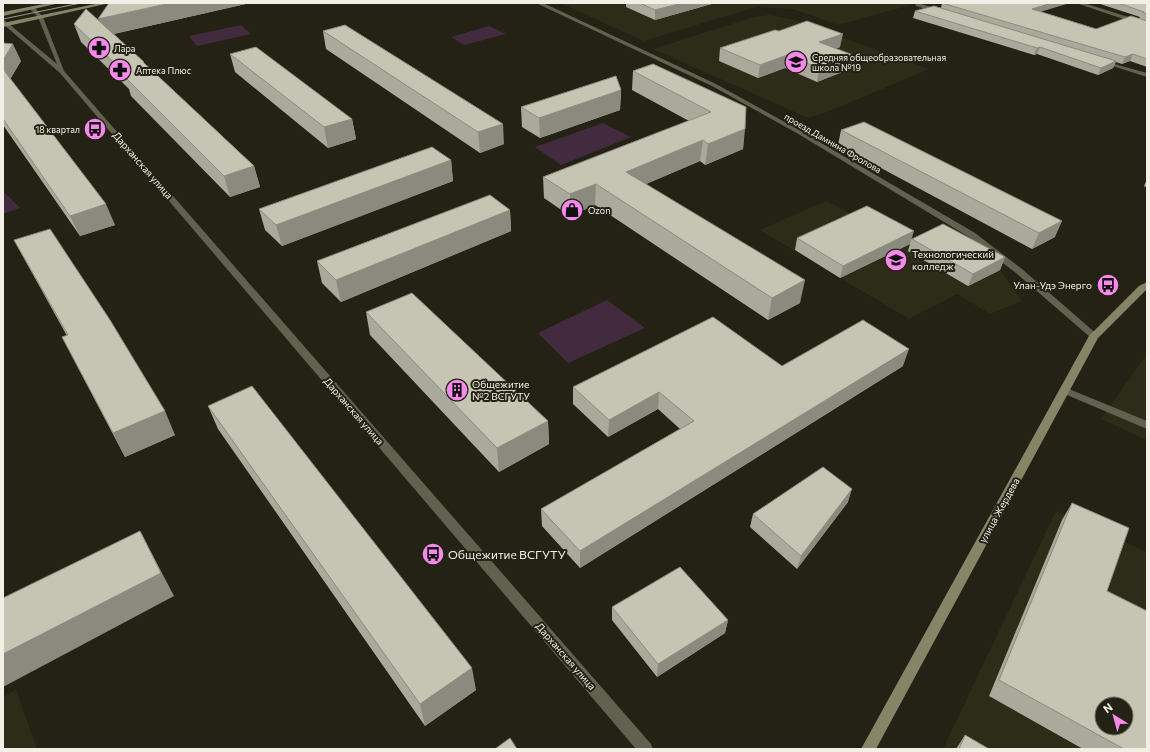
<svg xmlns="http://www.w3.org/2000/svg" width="1150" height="752" viewBox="0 0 1150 752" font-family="Commissioner,sans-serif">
  <rect width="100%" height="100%" fill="#232215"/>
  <path fill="#2d2c18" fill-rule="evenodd" d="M 560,3 L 918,3 L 838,25 L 793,9 L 756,7 L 644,41 Z
    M 769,15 L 791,19 L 929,69 L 830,111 L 808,118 L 653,49 L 754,17 Z
    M 826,201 L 911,244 L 939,237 L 1000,270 L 1022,301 L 990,314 L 957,294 L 909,319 L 760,230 Z
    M 1147,354 L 1147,440 L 1101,419 Z
    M 1056,511 L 1147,552 L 1147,749 L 943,749 ZM 1102,704 L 1126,704 L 1126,728 L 1102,728 Z
    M 16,690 L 37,749 L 3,749 L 3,697 Z"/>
  <path fill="#422b3f" d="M 241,25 L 251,34 L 197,46 L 189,36 Z
    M 489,26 L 506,34 L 464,45 L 451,37 Z
    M 603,123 L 631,137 L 561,165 L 535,147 Z
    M 3,191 L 20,208 L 3,214 Z
    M 607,300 L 645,328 L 568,363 L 538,333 Z"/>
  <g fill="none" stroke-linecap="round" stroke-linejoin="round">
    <path fill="#62614f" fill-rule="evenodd" d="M 536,3 L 543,3 L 716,84 L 799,130 L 975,233 L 1022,269 L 1099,336 L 1094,339 L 1091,338 L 1016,273 L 969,237 L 795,132 L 712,86 Z
      M 918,3 L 941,10 L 942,11 L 939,13 L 916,6 L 915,5 Z
      M 1076,3 L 1084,3 L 1147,23 L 1147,27 Z
      M 1100,60 L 1147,73 L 1147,77 L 1100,62 Z
      M 1064,387 L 1147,421 L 1147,429 L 1060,392 L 1059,390 Z"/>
    <path fill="#62614f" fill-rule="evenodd" d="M 30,7 L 34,7 L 43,17 L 64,71 L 651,744 L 653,749 L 636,749 L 60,73 L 3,24 L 3,19 L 57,64 L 38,17 L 30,9 Z"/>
    <path fill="#878567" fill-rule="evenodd" d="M 49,3 L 60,3 L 3,16 L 3,12 Z
      M 100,3 L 110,3 L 3,27 L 3,23 Z
      M 1147,282 L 1147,289 L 1098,338 L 876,749 L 861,749 L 1089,336 L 1139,286 Z"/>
    <path stroke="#99988e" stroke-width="1" d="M 3,19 L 81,3"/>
  </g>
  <path fill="#aaa99b" d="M 109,3 L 250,3 L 114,34 L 145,64 L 254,166 L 260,187 L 230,197 L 131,96 L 129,89 L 81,42 L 74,24 L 99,21 Z
    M 626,3 L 715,3 L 655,20 L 626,7 Z
    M 942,3 L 1041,12 L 1096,29 L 1139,18 L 1140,17 L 1097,3 L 1147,3 L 1147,67 L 1130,61 L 1122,64 L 1116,62 L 1113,68 L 1098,75 L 1037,54 L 1034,55 L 913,18 L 915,11 L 941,8 Z
    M 323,31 L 504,144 L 480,153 L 326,49 Z
    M 779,31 L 840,47 L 835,49 L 850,69 L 817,82 L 785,68 L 758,78 L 719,61 L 720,48 Z
    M 3,43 L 21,61 L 10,79 L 115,225 L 80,236 L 3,125 Z
    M 230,54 L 352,119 L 356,139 L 328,148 L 235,72 Z
    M 633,71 L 746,107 L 743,149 L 705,165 L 700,161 L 646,184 L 800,303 L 768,320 L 595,205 L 570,216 L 544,198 L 543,177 L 689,121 L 632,90 Z
    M 621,90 L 620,110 L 540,138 L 522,127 L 521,107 Z
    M 841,130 L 1055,237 L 1032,249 L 838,145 Z
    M 451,160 L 453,181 L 282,246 L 265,230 L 259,209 Z
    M 1147,179 L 1147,188 L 1144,186 Z
    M 510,210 L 511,231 L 341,302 L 322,283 L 317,261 Z
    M 797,238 L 912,239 L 1005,257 L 1000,270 L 968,286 L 908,251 L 910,244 L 840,278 L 795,250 Z
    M 14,240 L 175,435 L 125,457 L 74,360 L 67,336 L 26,262 Z
    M 366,312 L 548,421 L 549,444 L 499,472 L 370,335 Z
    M 782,366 L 903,366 L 580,568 L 542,526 L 541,509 L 680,429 L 658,409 L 608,437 L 573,404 L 573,387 Z
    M 208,406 L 476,690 L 425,726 L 218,429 Z
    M 848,502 L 797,569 L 750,527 L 753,514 Z
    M 1072,503 L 1107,591 L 1147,749 L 1083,749 L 989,696 L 1062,520 Z
    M 612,607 L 728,620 L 725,633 L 657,677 L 612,620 Z
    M 965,735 L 989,749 L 956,749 Z"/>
  <path fill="#8b8a7e" d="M 171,3 L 250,3 L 104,36 L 98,19 Z
    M 682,3 L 715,3 L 655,20 L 655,10 Z
    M 1052,3 L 1070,3 L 1030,15 L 1032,9 Z
    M 843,34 L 840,47 L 817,56 L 819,42 Z
    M 13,44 L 21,61 L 8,83 L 3,72 L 3,60 Z
    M 1040,47 L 1037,54 L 1034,55 L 1037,48 Z
    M 1133,54 L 1130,61 L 1122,64 L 1125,57 Z
    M 787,55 L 785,68 L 758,78 L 760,65 Z
    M 853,55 L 850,69 L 817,82 L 819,68 Z
    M 1116,61 L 1113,68 L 1098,75 L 1101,68 Z
    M 621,90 L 620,110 L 540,138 L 539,118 Z
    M 352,119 L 356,139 L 328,148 L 324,127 Z
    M 503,124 L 504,144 L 480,153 L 478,132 Z
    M 745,129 L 743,149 L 705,165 L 708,144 Z
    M 703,140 L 700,161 L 625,193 L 626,172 Z
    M 451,160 L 453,181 L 282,246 L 276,225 Z
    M 254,166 L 260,187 L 230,197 L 224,176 Z
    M 596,184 L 595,205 L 570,216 L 570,194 Z
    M 106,204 L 115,225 L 80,236 L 70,216 Z
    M 510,210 L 511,231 L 341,302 L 336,280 Z
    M 1062,221 L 1055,237 L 1032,249 L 1039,233 Z
    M 914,231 L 910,244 L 840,278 L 843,266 Z
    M 1005,257 L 1000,270 L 968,286 L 973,274 Z
    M 805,280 L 800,303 L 768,320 L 772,298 Z
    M 909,349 L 903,366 L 580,568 L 580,551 Z
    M 659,392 L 658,409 L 608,437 L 609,420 Z
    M 165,411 L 175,435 L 125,457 L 113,433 Z
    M 548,421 L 549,444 L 499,472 L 497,448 Z
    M 852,489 L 848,502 L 797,569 L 801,556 Z
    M 140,531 L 174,596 L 3,687 L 3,654 Z
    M 728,620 L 725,633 L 657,677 L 658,664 Z
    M 472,668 L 476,690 L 425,726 L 420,704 Z"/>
  <path fill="#c6c5b4" stroke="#8b8a7e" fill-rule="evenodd" d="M 109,3 L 171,3 L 98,19 Z
    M 640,3 L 682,3 L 655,10 Z
    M 942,3 L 1052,3 L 1032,9 L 1096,29 L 1131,16 L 1147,21 L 1147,59 L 1133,54 L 1125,57 Z
    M 1118,3 L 1147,3 L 1147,14 L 1142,12 L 1144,12 Z
    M 934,6 L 1116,61 L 1101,68 L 1040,47 L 1037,48 L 915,11 Z
    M 86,9 L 144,62 L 143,62 L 254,166 L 224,176 L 125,77 L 128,76 L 74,24 Z
    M 807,21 L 843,34 L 819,42 L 853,55 L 819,68 L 787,55 L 760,65 L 720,48 L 775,30 L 779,31 Z
    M 345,25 L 503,124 L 478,132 L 323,31 Z
    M 3,43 L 13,44 L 3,60 Z
    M 256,47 L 352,119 L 324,127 L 230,54 Z
    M 653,64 L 746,107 L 745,129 L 708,144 L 703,140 L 626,172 L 805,280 L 772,298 L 596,184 L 570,194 L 543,177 L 711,112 L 633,71 Z
    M 3,69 L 106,204 L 70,216 L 3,119 Z
    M 616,76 L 621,90 L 539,118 L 521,107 Z
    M 864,122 L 1062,221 L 1039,233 L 841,130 Z
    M 432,147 L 451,160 L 276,225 L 259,209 Z
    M 490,195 L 510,210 L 336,280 L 317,261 Z
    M 867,206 L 914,231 L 843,266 L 797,238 Z
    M 943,224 L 1005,257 L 973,274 L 912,239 Z
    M 50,229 L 110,320 L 165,411 L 113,433 L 62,337 L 68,335 L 14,240 Z
    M 412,293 L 548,421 L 497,448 L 366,312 Z
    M 713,317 L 782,366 L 863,320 L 909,349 L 580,551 L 541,509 L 694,421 L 659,392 L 609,420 L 573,387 Z
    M 252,386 L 472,668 L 420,704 L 208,406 Z
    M 823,467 L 852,489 L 801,556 L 753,514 Z
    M 1072,503 L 1129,528 L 1107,591 L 1147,611 L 1147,749 L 1124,749 L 999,680 ZM 1102,704 L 1126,704 L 1126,728 L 1102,728 Z
    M 140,531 L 161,573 L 3,654 L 3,598 Z
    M 680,567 L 728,620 L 658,664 L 612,607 Z
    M 965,735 L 989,749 L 959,749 Z
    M 510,738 L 517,749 L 495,749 Z"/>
  <defs>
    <g id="pharmacy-disc" transform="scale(1.15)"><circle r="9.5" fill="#f788ec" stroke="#232215"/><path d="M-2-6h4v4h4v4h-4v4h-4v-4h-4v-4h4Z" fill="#111"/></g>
    <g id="school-disc" transform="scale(1.15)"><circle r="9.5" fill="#f788ec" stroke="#232215"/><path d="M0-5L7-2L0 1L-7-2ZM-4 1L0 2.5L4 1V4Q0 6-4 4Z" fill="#111"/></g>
    <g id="bus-disc" transform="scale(1.15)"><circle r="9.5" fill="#f788ec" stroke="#232215"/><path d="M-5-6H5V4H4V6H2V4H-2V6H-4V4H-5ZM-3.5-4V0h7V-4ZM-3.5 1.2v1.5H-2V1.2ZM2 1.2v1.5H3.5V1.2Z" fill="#111"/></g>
    <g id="shop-disc" transform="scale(1.15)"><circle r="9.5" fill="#f788ec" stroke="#232215"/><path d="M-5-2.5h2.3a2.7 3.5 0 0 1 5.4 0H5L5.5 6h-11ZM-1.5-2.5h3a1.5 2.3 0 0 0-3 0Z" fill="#111"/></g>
    <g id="university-disc" transform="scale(1.15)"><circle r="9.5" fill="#f788ec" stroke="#232215"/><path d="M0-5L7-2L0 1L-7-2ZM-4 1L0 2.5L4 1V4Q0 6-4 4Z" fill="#111"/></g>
    <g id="building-disc" transform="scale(1.15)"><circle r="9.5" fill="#f788ec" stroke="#232215"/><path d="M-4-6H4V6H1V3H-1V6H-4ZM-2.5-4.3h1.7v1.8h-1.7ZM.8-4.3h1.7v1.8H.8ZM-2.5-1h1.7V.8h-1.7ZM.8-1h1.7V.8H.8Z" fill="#111"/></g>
  </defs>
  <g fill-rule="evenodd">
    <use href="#pharmacy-disc" x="99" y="48"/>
    <use href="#school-disc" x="796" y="62"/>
    <use href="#pharmacy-disc" x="120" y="70"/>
    <use href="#bus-disc" x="95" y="129"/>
    <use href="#shop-disc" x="572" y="210"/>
    <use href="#university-disc" x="896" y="260"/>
    <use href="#bus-disc" x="1108" y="285"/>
    <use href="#building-disc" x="457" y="390"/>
    <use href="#bus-disc" x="433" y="554"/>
  </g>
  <g text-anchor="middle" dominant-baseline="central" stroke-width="4" stroke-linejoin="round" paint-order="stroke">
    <g font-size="9" fill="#f1f0e7" stroke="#232215" text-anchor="start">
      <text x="114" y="48">Лара</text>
      <text x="812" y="57">Средняя общеобразовательная<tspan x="812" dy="10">школа №19</tspan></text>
      <text x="136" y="70">Аптека Плюс</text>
      <text x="80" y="129" text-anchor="end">18 квартал</text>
      <text x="588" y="210">Ozon</text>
    </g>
    <g font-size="9" fill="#f1f0e7" stroke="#232215">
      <text transform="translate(833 143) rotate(30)">проезд Дамнина Фролова</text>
    </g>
    <g font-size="10" fill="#f1f0e7" stroke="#232215">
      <text transform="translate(143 165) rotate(49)">Дарханская улица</text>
      <text transform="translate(354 411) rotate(49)">Дарханская улица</text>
      <text transform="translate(999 510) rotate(-61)">улица Жердева</text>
      <text transform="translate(566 656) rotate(49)">Дарханская улица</text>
    </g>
    <g font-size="10" fill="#f1f0e7" stroke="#232215" text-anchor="start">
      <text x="912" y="254">Технологический<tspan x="912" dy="12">колледж</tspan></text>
      <text x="1092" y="285" text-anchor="end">Улан-Удэ Энерго</text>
      <text x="472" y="384">Общежитие<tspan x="472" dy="12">№2 ВСГУТУ</tspan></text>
    </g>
    <g font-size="12" fill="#f1f0e7" stroke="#232215" text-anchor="start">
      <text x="448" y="554">Общежитие ВСГУТУ</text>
    </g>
  </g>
  <rect width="1150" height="752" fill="none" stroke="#f1f0e7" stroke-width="8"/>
  <g transform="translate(1114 716) rotate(323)"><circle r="19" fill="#232215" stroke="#757469"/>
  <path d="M0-3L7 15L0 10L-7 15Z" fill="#f788ec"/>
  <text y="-6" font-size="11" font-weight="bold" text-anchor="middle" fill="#f1f0e7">N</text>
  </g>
</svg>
